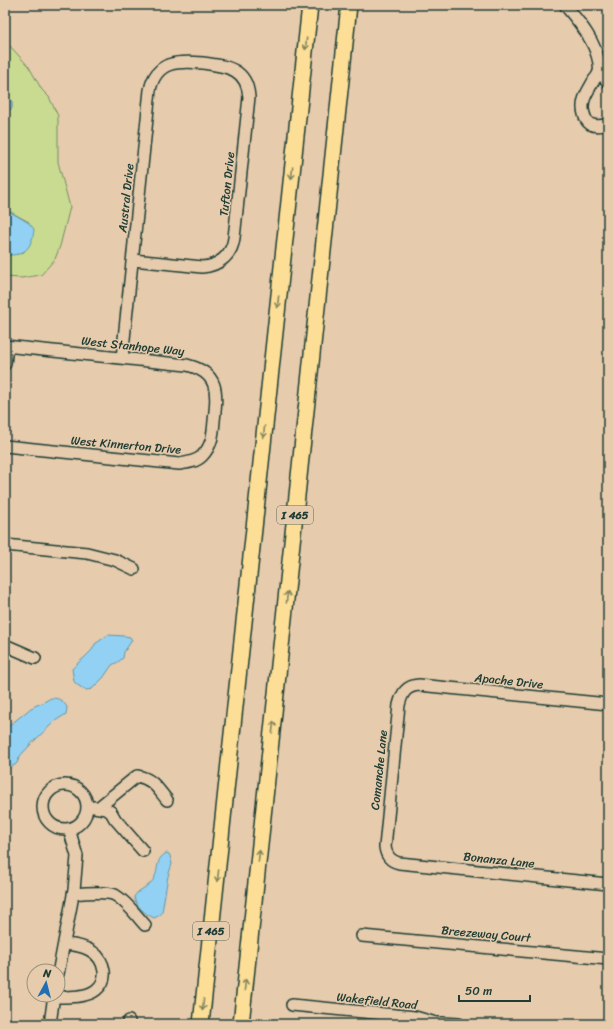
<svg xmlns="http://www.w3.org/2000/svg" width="613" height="1029" viewBox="0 0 613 1029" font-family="Sriracha,sans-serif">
  <rect width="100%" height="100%" fill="#e6cbad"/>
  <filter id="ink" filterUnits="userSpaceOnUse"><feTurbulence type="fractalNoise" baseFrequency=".025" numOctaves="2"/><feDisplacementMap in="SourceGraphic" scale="8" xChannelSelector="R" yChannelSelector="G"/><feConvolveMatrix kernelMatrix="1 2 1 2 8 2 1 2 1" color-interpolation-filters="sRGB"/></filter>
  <g filter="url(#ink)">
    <path fill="#c8db90" stroke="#748c62" d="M 5,45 L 9,45 L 29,67 L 42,90 L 49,97 L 58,116 L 58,162 L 70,207 L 60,246 L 55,259 L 41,275 L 21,278 L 5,277 L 5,255 L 18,254 L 24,252 L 29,222 L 5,209 L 5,112 L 12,108 L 12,102 L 8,97 L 8,92 L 10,81 L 9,67 L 5,62 Z"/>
    <path fill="#92d1f3" stroke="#6496a7" d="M 5,62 L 9,67 L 10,81 L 8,92 L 8,97 L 12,102 L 12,108 L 5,112 Z
      M 5,209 L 29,223 L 34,229 C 32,248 25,256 5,255 Z
      M 108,635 L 124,636 L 130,637 L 132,640 L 124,652 L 123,658 L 118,662 L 112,665 L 103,678 L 92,689 L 87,690 L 82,688 L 76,684 L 74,681 L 72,669 L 79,662 L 84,658 L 92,650 L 95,644 Z
      M 51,698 C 59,698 62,700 67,707 L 66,714 L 55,721 L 33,742 L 20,756 L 17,763 L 15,765 L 5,769 L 5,729 L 31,708 L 37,705 L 42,703 Z
      M 167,853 L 169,854 L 170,856 L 172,864 L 168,876 L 162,912 L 160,915 L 154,918 C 145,914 136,906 134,897 C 138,889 148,888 153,880 C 160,870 154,859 167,853 Z"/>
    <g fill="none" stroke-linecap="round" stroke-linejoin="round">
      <g stroke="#1f3d34" stroke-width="14">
        <path id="minor" d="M 565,5 C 579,22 595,40 599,63 C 599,65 600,70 599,72 C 598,75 596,78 594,80 C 588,91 580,101 584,114 C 585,118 587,122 590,124 C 596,127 602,126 608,124
          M 599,71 L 608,82
          M 5,346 L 187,365 C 220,373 217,393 214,421 C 213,434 212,446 202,456 C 196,462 187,463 179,464 L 5,446
          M 122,358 L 150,90 C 156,60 179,61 203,63 C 226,66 247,68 249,97 L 234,238 C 232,255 219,266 202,267 L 133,260
          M 5,364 L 7,346
          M 5,545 L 87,553 L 115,560 L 134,569
          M 5,645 L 35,658
          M 608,704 L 419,685 C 406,686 402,693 399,705 L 385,847 C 386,855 390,861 399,863 L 608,884
          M43 807a22 22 0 1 1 44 0a22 22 0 1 1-44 0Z
          M 94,807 L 106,809 L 111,812 L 115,819 L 143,851
          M 99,807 L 137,776 C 153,779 157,788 167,800
          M 73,894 C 83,893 106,891 115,895 C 127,902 136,915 145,925
          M 362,936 L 608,959
          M 58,974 L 74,890 L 77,856 L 69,829
          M 53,997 C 66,997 86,998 96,990 C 102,985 105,978 104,971 C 101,950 82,945 64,944
          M 292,1005 L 415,1017 L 436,1023 L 442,1023 L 459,1024
          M 50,1024 L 54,995
          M 127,1024 L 129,1021"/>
      </g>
      <g stroke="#1f3d34" stroke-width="18">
        <path id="highway" d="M 201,1024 L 310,5
          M 241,1024 L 349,5"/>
      </g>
      <use href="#minor" stroke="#e6cbad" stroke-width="11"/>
      <use href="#highway" stroke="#fcde96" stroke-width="15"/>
    </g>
    <defs><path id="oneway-shaft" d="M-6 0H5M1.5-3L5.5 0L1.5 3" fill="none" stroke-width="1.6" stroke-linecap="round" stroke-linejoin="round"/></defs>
    <g stroke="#828560">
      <use href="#oneway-shaft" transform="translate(306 44) rotate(96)"/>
      <use href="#oneway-shaft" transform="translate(292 173) rotate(96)"/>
      <use href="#oneway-shaft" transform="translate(278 302) rotate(96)"/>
      <use href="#oneway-shaft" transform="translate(264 432) rotate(96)"/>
      <use href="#oneway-shaft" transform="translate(287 597) rotate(-84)"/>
      <use href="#oneway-shaft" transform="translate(273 727) rotate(-84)"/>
      <use href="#oneway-shaft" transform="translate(259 856) rotate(-84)"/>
      <use href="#oneway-shaft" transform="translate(218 876) rotate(96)"/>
      <use href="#oneway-shaft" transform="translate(245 985) rotate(-84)"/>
      <use href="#oneway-shaft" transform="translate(203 1005) rotate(96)"/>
    </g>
  </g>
  <g text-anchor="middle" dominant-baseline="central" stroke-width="3" stroke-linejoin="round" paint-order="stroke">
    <g fill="#e6cbad" stroke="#5b6858" stroke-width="1">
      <rect x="277" y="506" width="36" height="18" rx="3"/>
      <rect x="193" y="922" width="36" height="18" rx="3"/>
    </g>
    <g font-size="11" font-weight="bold" fill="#1f3d34">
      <text x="295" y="515">I 465</text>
      <text x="211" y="931">I 465</text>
    </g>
    <g font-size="12" fill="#1f3d34" stroke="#e6cbad">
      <text transform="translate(227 184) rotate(-84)">Tufton Drive</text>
      <text transform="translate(126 198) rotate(-84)">Austral Drive</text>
      <text transform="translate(133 346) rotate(6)">West Stanhope Way</text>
      <text transform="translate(126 445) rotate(5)">West Kinnerton Drive</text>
      <text transform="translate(509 681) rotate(6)">Apache Drive</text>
      <text transform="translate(379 770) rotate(-84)">Comanche Lane</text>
      <text transform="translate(499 860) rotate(6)">Bonanza Lane</text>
      <text transform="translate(486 934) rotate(5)">Breezeway Court</text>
      <text transform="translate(377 1001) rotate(6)">Wakefield Road</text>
    </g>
  </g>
  <rect width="613" height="1029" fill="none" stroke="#e6cbad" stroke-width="20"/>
  <rect x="10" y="10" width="593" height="1009" fill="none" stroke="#1f3d34" stroke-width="1.5" filter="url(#ink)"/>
  <g transform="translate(46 983) rotate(7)"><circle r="19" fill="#e6cbad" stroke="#96927d"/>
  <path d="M0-3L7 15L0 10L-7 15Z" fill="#1f6fb2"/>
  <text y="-6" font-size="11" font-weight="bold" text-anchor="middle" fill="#1f3d34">N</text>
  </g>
  <path d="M459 995v6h71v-6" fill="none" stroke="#1f3d34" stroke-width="2"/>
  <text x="465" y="995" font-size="12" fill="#1f3d34" stroke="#e6cbad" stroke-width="3" paint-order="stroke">50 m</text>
</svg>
